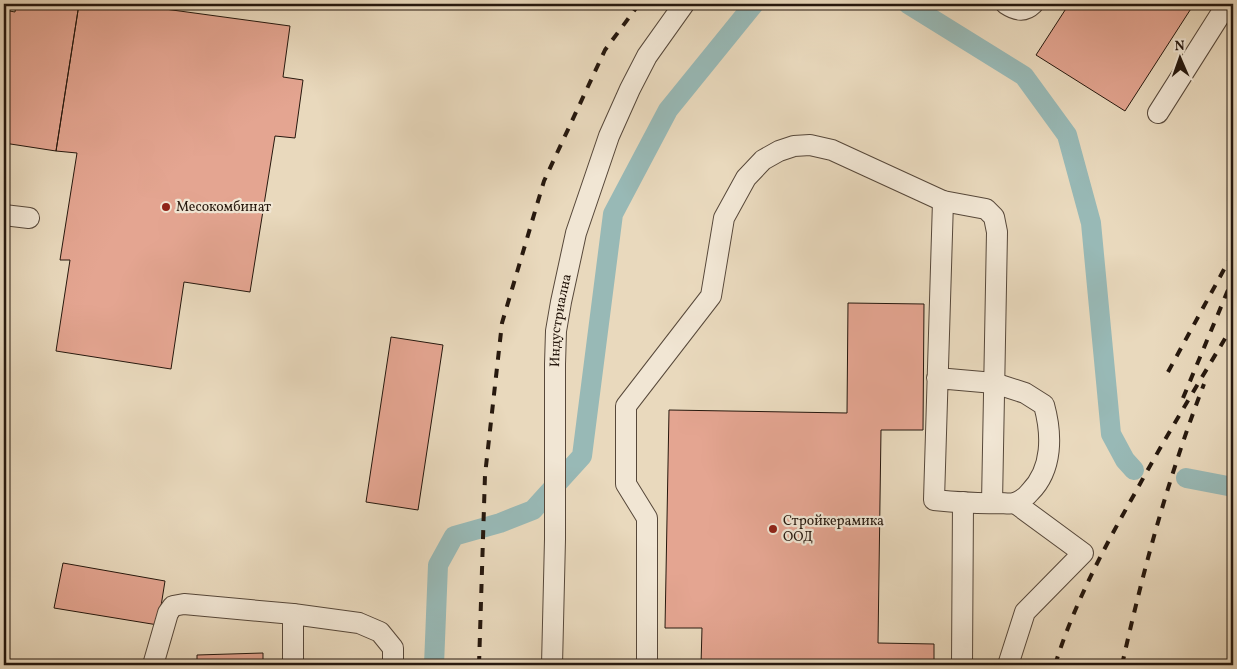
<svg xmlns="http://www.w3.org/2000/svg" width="1237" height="669" viewBox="0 0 1237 669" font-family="Vollkorn,serif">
  <rect width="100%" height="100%" fill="#e9d9bd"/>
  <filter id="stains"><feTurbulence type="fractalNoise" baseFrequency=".004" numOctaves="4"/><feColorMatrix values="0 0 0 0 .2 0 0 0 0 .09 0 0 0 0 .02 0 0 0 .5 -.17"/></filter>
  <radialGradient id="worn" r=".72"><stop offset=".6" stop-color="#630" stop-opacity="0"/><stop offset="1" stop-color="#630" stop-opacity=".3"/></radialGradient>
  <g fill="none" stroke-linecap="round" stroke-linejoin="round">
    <path stroke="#98b9b6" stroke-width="20" d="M 908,4 L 1024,76 L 1067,135 L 1091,223 L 1111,434 L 1125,460 L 1134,470
      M 1186,478 L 1233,487
      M 434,665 L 438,565 L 454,536 L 500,523 L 533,510 L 582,456 L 613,214 L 668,110 L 754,4"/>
  </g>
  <path fill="#e4a591" stroke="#26180e" d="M 16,4 L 79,4 L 56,151 L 4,143 L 4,10 L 15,12 Z
    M 79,4 L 128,4 L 290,26 L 283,77 L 303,80 L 295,138 L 275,136 L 250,292 L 184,282 L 171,369 L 56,351 L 70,260 L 60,260 L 77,153 L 56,151 Z
    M 1069,4 L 1194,4 L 1125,111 L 1036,55 Z
    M 848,303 L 924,304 L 923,430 L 881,430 L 878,643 L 934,644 L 934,665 L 701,665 L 702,628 L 665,628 L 669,410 L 847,413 Z
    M 391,337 L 443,345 L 418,510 L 366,502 Z
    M 63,563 L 165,581 L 158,625 L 54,608 Z
    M 263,653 L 263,665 L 197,665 L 197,655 Z"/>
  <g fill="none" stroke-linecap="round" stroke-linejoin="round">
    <g stroke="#57483a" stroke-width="22">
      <g id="minor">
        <path d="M 1006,4 C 1015,10 1024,13 1033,4"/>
        <path d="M 1158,113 L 1227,4"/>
        <path d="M 4,215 L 29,218"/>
        <path d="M 937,378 L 994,383 L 1025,393 L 1044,405 C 1052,434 1053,469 1030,492 C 1027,496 1020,501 1015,503 C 1010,504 1004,503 999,503 C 977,504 955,502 934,500 L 943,201"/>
        <path d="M 293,614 L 293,665"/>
        <path d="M 153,665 L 168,613 L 173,606 L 184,604 L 293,614 L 359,623 L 380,632 L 393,648 L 393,665"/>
        <path id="s1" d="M 552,665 L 555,539 L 555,364 L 556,331 L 561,302 L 576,233 L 609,136 L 630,89 L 647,56 L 684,4"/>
        <path d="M 647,665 L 647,518 L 626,484 L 626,406 L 711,296 L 724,218 L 746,178 L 763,160 L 779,151 L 794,146 L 810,145 L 832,150 L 943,201 L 986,209 L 994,217 L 997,232 L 992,503"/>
        <path d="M 962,665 L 963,502"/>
        <path d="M 1008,665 L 1025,612 L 1083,553 L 1015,503"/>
      </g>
    </g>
    <use href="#minor" stroke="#f1e6d4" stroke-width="20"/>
    <path stroke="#26180e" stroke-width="4" stroke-dasharray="9 9" stroke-linecap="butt" d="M 1168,372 L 1233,253
      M 1183,398 L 1233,278
      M 479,665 L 485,475 L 502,323 L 544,181 L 605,50 L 639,4
      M 1055,665 C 1074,604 1104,548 1135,493 C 1166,436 1200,381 1233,325
      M 1122,665 C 1143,570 1169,475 1204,384"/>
  </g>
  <g fill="#8f2418" stroke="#f1e6d4" stroke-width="2">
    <circle cx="166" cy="207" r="5"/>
    <circle cx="773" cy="529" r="5"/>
  </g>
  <g text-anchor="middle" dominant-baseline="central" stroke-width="4.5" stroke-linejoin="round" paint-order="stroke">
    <g font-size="14" fill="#26180e" stroke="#f1e6d4" text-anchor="start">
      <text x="176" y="207">Месокомбинат</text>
      <text x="783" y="521">Стройкерамика<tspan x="783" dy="16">ООД</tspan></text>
    </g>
    <g font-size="14" fill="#26180e" stroke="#f1e6d4">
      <text stroke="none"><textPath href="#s1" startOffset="345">Индустриална</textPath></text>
    </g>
  </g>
  <rect width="1237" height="669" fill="none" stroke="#e9d9bd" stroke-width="20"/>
  <rect x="5" y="5" width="1227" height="659" fill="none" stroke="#26180e" stroke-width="2.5"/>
  <rect x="10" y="10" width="1217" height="649" fill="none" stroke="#26180e"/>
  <g transform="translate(1180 58) rotate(358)" stroke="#f1e6d4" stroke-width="4" paint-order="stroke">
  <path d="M0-4L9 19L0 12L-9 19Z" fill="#26180e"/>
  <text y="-8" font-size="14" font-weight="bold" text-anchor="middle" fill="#26180e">N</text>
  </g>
  <rect width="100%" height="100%" filter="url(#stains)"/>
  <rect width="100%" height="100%" fill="url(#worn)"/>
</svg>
